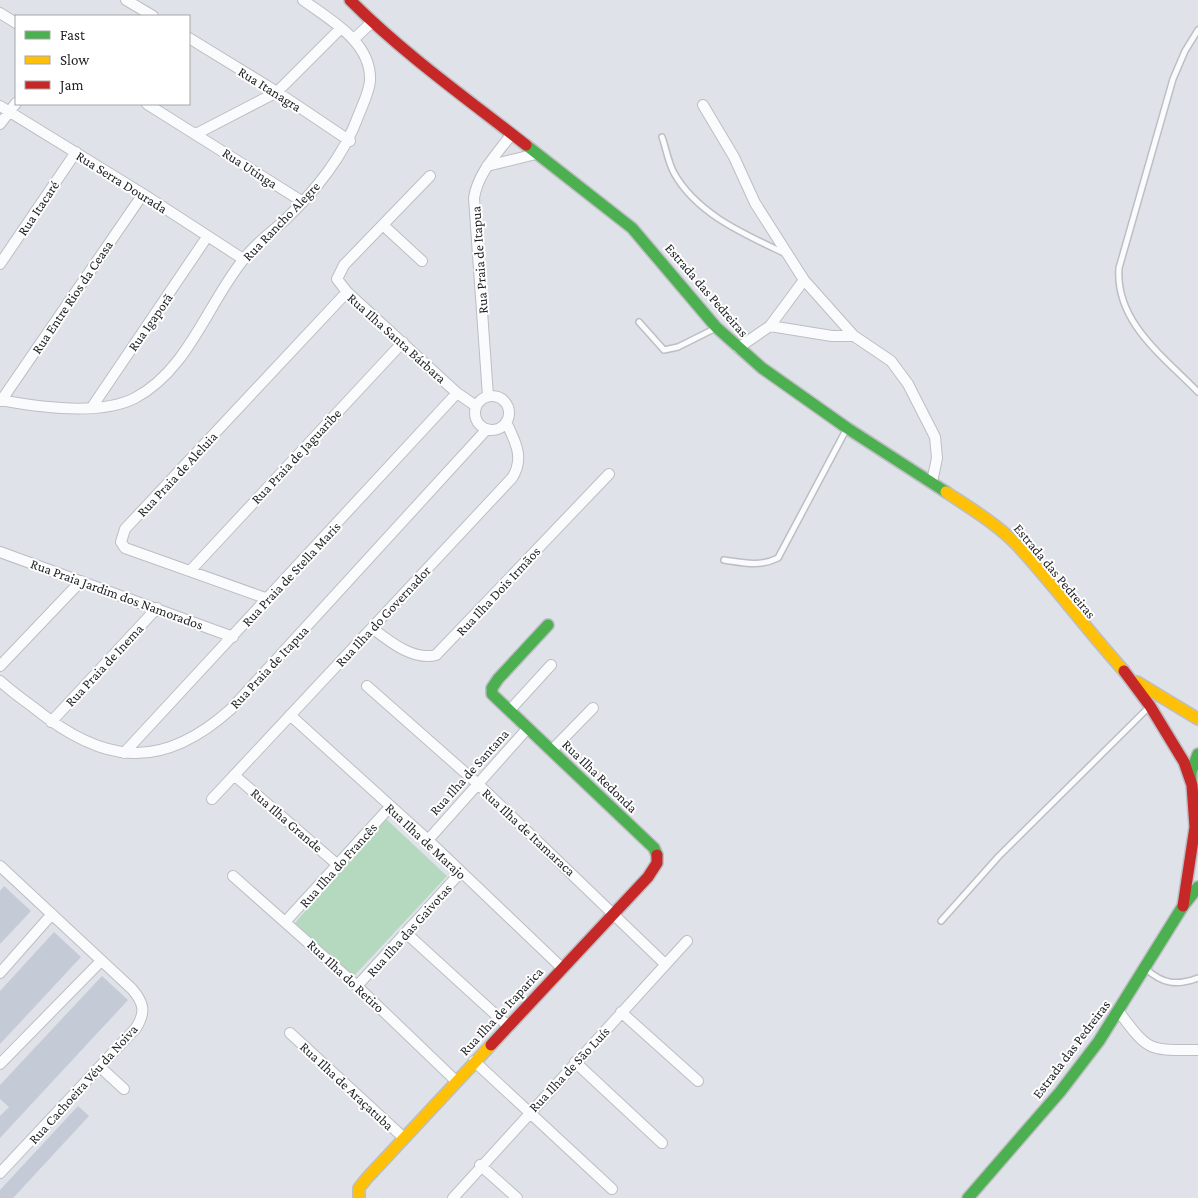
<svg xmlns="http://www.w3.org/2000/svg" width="1198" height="1198" viewBox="0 0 1198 1198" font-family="'Crimson Pro',serif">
  <rect width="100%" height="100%" fill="#dfe2e8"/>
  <path fill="#b5d9be" d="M 385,818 L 447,876 L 352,978 L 295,923 Z"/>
  <path fill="#c4cad6" d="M 4,886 L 31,911 L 0,944 L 0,891 Z
    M 54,932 L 81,957 L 0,1044 L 0,991 Z
    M 102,976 L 128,1000 L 0,1138 L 0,1116 L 9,1107 L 0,1099 L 0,1085 Z
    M 78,1106 L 89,1116 L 13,1198 L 0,1198 L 0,1190 Z"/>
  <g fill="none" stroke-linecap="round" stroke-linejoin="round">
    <g stroke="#bcbec3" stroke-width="8">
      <path id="lane" d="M 1198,30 L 1185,51 L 1173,79 L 1119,268 C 1115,322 1164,357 1198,392
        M 662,137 C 666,148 668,162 674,173 C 697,214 744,234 784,253
        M 639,322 L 664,350 L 678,347 L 716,328
        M 724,560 C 744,563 760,567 778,558 L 846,430
        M 941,921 L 999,856 L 1148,708
        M 1146,969 C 1163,984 1176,986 1198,978"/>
    </g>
    <g stroke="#bcbec3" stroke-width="12">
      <path id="street" d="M 126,0 L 153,16
        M 0,13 L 16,23
        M 189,38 L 277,92 L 350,141
        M 354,39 L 372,22
        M 147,104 L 303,202
        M 703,105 L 734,157 L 755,203 L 804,280 L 854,336 L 891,361 L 908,384 L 935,437 L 937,458 L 932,482
        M 0,106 L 143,194 L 243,259
        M 0,124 L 16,103
        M 196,134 L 277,92 L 340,29
        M 487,166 L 536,154
        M 430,176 L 344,265 L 337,279 L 347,292 L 457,393 L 476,406
        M 383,225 L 422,261
        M 0,264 L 76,152
        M 770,326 L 832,336 L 854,336
        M 738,348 L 770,326 L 804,280
        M475 413a17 17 0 1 1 34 0a17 17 0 1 1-34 0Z
        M 488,396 L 474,198 C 478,173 496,155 511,135
        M 0,400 C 37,407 100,416 135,398 C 188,370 207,305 243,260 C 254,245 270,233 284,221 C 316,190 344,156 359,114 C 363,104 369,92 370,81 C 372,42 330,20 303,0
        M 1,401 L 143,194
        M 92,407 L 207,237
        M 0,552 L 233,637
        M 190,571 L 403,342
        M 268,599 L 125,548 L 121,542 L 125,529 L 347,292
        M 372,628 C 389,641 413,661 436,655 L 609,474
        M 0,666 L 81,581
        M 0,681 C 10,690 22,699 33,707 C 103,764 161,772 231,709 L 487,429
        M 367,686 L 478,784 L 665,964
        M 510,710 L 551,665
        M 290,715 L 428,840 L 562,968
        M 51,722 L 157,608
        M 552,750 L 593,708
        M 124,753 L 457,393
        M 234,775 L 339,866
        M 212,799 L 512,478 C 525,458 515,441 506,422
        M 428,840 L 527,729
        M 0,866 L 132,989 C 144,1003 146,1012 136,1028 L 0,1173
        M 233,876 L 357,986 L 456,1081
        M 286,921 L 389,808
        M 406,933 L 507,1025
        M 0,973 L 52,914
        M 357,986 L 460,873
        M 621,1012 L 698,1081
        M 1119,1012 C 1149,1052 1148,1050 1198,1050
        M 290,1033 L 404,1138
        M 474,1061 L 612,1189
        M 575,1062 L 662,1143
        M 0,1064 L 101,961
        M 100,1067 L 124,1089
        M 480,1165 L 517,1198
        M 453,1198 L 687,941"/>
    </g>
    <g stroke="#bcbec3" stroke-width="14">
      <path id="fast" d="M 526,145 L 632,228 L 716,327 L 762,368 L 847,428 L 946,492
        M 548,625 L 498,679 L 492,688 L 492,694 L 654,848 L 657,855
        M 1191,781 L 1191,772 L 1198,754
        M 968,1198 L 1060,1092 L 1099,1041 L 1183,906 L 1198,887"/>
    </g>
    <g stroke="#bcbec3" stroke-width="14">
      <path id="slow" d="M 946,492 C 970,508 997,524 1017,545 C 1054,585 1087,630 1124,671
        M 1137,682 L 1198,719
        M 359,1198 L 359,1188 L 367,1178 L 491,1045"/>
    </g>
    <g stroke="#bcbec3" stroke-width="14">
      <path id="jam" d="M 350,0 C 404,54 466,98 526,145
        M 1124,671 L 1150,706 L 1184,762 L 1192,785 L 1195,827 L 1183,906
        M 491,1045 L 648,877 L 657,863 L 657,855"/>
    </g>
    <use href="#lane" stroke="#fafbfc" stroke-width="5"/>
    <use href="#street" stroke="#fafbfc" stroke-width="10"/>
    <use href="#fast" stroke="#4caf50" stroke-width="11"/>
    <use href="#slow" stroke="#ffc107" stroke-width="11"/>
    <use href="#jam" stroke="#c62828" stroke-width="11"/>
  </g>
  <g text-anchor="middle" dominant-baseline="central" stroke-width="4" stroke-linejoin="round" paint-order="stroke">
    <g font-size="14" fill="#1f2125" stroke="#fff">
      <text transform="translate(270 89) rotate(32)">Rua Itanagra</text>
      <text transform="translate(250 168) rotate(33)">Rua Utinga</text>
      <text transform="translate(122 182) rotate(32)">Rua Serra Dourada</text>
      <text transform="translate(38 208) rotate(-56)">Rua Itacaré</text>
      <text transform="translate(281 221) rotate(-46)">Rua Rancho Alegre</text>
      <text transform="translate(479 260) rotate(-94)">Rua Praia de Itapua</text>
      <text transform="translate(707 290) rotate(49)">Estrada das Pedreiras</text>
      <text transform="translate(72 297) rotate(-56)">Rua Entre Rios da Ceasa</text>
      <text transform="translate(150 322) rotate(-55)">Rua Igaporã</text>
      <text transform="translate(397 338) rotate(42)">Rua Ilha Santa Bárbara</text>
      <text transform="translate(296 456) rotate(-47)">Rua Praia de Jaguaribe</text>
      <text transform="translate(177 474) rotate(-47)">Rua Praia de Aleluia</text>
      <text transform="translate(1055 571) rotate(50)">Estrada das Pedreiras</text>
      <text transform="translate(291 574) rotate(-47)">Rua Praia de Stella Maris</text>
      <text transform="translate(498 591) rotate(-47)">Rua Ilha Dois Irmãos</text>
      <text transform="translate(117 594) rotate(20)">Rua Praia Jardim dos Namorados</text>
      <text transform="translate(383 616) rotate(-47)">Rua Ilha do Governador</text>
      <text transform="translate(104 665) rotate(-47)">Rua Praia de Inema</text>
      <text transform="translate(269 667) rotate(-47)">Rua Praia de Itapua</text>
      <text transform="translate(469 772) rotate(-48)">Rua Ilha de Santana</text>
      <text transform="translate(600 776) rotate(44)">Rua Ilha Redonda</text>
      <text transform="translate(287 820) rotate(41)">Rua Ilha Grande</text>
      <text transform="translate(529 832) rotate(43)">Rua Ilha de Itamaraca</text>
      <text transform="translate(426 841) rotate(43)">Rua Ilha de Marajo</text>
      <text transform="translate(338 865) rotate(-48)">Rua Ilha do Francês</text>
      <text transform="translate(409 930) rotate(-48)">Rua Ilha das Gaivotas</text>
      <text transform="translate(346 976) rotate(43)">Rua Ilha do Retiro</text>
      <text transform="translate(501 1011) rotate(-47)">Rua Ilha de Itaparica</text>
      <text transform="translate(1071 1049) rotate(-53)">Estrada das Pedreiras</text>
      <text transform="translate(569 1069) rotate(-47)">Rua Ilha de São Luís</text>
      <text transform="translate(83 1084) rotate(-48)">Rua Cachoeira Véu da Noiva</text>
      <text transform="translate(347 1086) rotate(43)">Rua Ilha de Araçatuba</text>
    </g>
  </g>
  <rect x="15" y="15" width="175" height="90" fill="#ffffff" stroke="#a5a6a8"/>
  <rect x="25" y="31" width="25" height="8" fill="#4caf50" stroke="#a5a6a8"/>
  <text x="60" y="40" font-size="15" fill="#1f2125">Fast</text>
  <rect x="25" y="56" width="25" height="8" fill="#ffc107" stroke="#a5a6a8"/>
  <text x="60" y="65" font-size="15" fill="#1f2125">Slow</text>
  <rect x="25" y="81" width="25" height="8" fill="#c62828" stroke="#a5a6a8"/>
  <text x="60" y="90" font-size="15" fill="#1f2125">Jam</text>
</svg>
